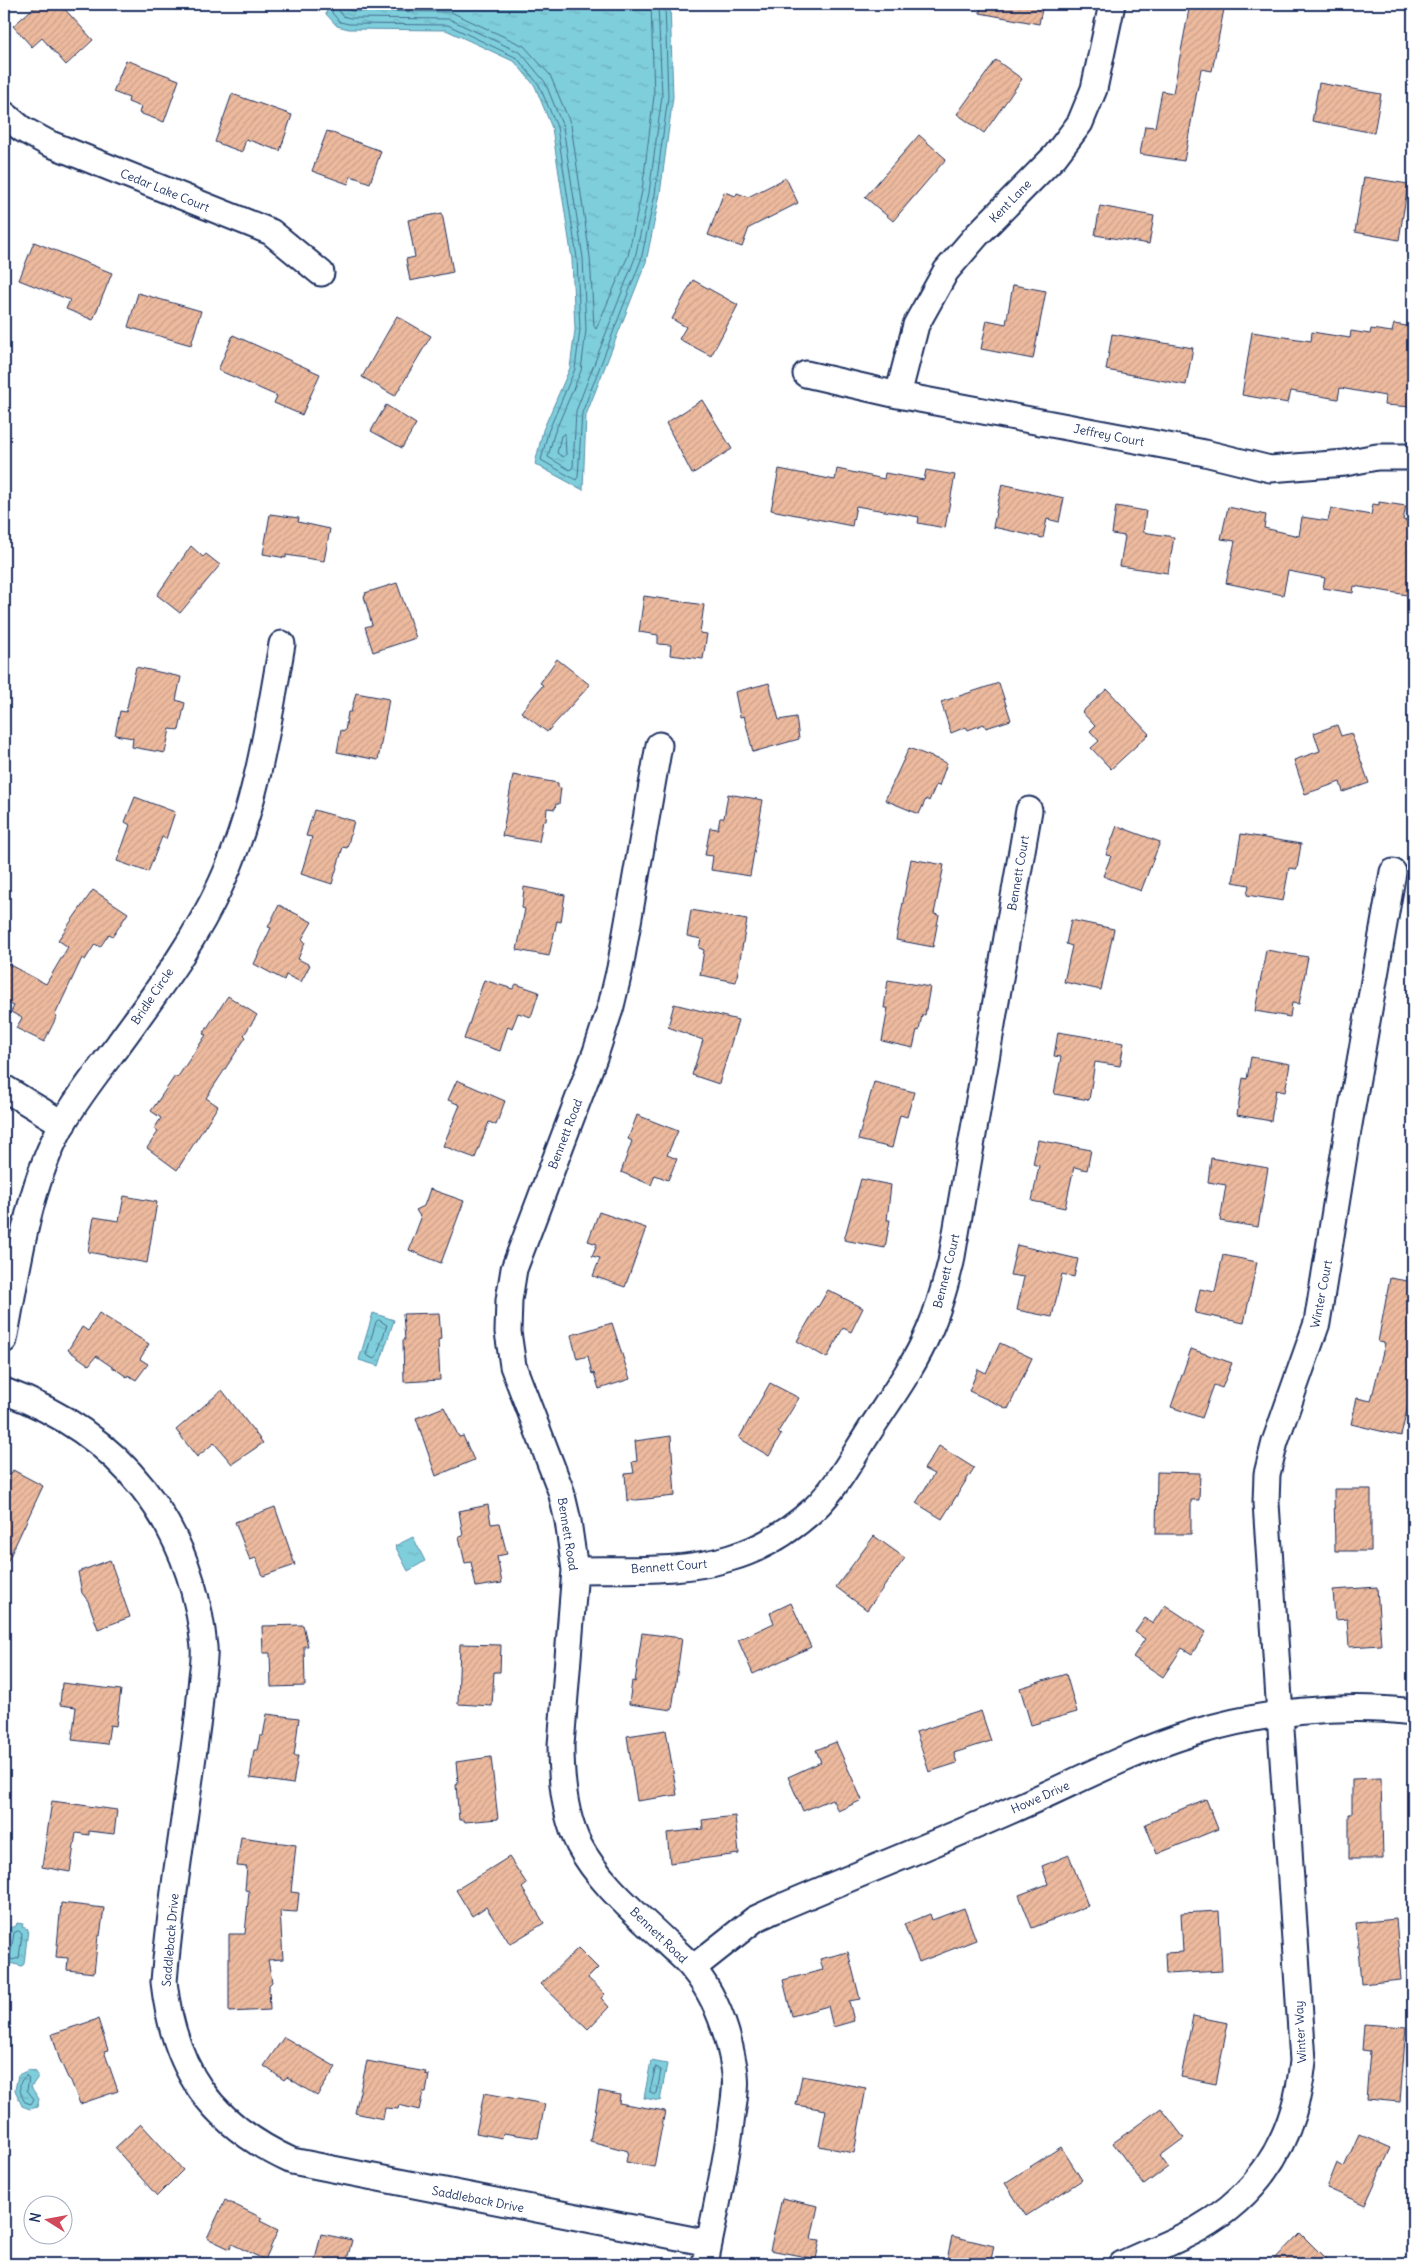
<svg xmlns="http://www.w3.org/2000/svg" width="1417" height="2268" viewBox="0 0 1417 2268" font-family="Delius,sans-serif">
  <defs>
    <pattern id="water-ripples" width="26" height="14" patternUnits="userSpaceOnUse" patternTransform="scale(1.25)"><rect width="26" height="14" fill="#7fcedb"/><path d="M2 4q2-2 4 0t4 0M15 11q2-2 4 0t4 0" fill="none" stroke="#6db1be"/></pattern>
    <pattern id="building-hatch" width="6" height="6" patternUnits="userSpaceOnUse" patternTransform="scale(1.25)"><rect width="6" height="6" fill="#edba9e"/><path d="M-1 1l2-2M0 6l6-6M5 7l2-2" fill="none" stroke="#cba08a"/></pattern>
  </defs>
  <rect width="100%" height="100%" fill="#fff"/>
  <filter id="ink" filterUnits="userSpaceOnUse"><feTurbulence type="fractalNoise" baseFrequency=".02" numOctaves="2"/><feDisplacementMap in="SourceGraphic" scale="10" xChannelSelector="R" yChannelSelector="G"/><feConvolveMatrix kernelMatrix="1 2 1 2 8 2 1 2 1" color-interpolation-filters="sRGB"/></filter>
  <g filter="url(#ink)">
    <path fill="url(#water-ripples)" stroke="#578ea9" d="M 328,4 L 670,4 L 673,97 L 660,194 L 646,262 L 586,415 L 583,490 L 535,464 L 543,430 L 570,368 L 575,330 L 572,259 L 552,128 L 535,86 L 515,62 L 446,30 L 349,29 L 337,26 L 326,14 Z
      M 373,1313 L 394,1320 L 379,1366 L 359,1360 Z
      M 413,1537 L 425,1561 L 408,1571 L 395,1546 Z
      M 17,1923 L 23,1924 L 22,1927 L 28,1929 L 24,1964 L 22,1966 L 5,1962 L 9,1928 L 16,1926 Z
      M 651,2061 L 667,2064 L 660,2101 L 644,2098 Z
      M 29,2070 L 36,2072 L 38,2077 L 31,2087 L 39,2099 L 37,2107 L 30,2109 L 22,2106 L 15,2090 L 18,2075 Z"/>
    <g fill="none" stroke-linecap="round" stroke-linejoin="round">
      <path stroke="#436f90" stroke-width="1" d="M 333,4 L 332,13 L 340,22 L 349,24 L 448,25 L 517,58 L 539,85 L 557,127 L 577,258 L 580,330 L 575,369 L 548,432 L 541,460 L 576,480 L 578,477 L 582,413 L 641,260 L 655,194 L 668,97 L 665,4
        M 339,4 L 339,11 L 343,16 L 350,18 L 449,19 L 521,53 L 545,82 L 563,127 L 583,258 L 586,330 L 581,371 L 554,434 L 548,457 L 570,470 L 573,467 L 576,411 L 635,258 L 649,193 L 662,96 L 658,4
        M 347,4 L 347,9 L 351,11 L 451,12 L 524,46 L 550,75 L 571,125 L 590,257 L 594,326 L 596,329 L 628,256 L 642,191 L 654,96 L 651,4
        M 565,434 L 566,455 L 563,457 L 557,453 L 561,436 Z
        M 379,1320 L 387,1325 L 376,1358 L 374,1359 L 366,1355 L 376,1322 Z
        M 19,1931 L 22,1934 L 19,1958 L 12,1960 L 10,1957 L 14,1933 Z
        M 656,2067 L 661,2070 L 657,2093 L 654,2095 L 650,2092 Z
        M 26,2076 L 29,2078 L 27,2090 L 34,2099 L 31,2104 L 25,2102 C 20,2094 16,2082 26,2076 Z"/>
    </g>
    <path fill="url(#building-hatch)" stroke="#1b2f5e" d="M 38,4 L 60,4 L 93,40 L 66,65 L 42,38 L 32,47 L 13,26 Z
      M 981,4 L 1043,4 L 1039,24 L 980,13 Z
      M 1190,4 L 1225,4 L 1212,71 L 1201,69 L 1184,161 L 1140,154 L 1145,126 L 1155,127 L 1162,91 L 1173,93 Z
      M 126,60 L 179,80 L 164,122 L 139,113 L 141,107 L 128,102 L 129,98 L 113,92 Z
      M 996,60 L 1022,79 L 984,133 L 957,114 Z
      M 1319,83 L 1381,94 L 1374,133 L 1312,121 Z
      M 232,94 L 292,115 L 280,151 L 246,139 L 242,152 L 215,142 Z
      M 327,131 L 381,151 L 370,183 L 351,176 L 348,184 L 312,171 Z
      M 919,135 L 946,159 L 893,221 L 865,197 Z
      M 1364,177 L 1408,184 L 1399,240 L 1355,232 Z
      M 786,178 L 798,203 L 749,228 L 742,247 L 708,235 L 724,192 L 736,196 L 737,193 L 748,197 Z
      M 1100,206 L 1154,216 L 1149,244 L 1095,235 Z
      M 442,213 L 453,272 L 410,281 L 406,259 L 415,257 L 408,220 Z
      M 34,242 L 112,273 L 93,320 L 66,309 L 70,300 L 19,280 Z
      M 693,280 L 738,305 L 711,356 L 679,339 L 686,327 L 672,319 Z
      M 1013,285 L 1046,291 L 1033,359 L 981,349 L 987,320 L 1006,324 Z
      M 138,293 L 201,311 L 191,345 L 128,327 Z
      M 397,316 L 431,336 L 395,396 L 362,377 Z
      M 1394,324 L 1413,327 L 1413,407 L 1384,405 L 1385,396 L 1340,388 L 1338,399 L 1291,391 L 1288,403 L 1242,395 L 1252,332 L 1311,341 L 1312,332 L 1350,338 L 1351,331 L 1370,334 L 1371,329 L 1392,332 Z
      M 1112,334 L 1193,348 L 1186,385 L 1106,370 Z
      M 233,335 L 320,374 L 302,415 L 274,403 L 277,396 L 218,370 Z
      M 702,400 L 732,449 L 692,474 L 666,423 Z
      M 386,405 L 416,424 L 402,448 L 371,431 Z
      M 779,469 L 835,480 L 837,469 L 884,479 L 885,473 L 924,480 L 926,470 L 955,475 L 945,528 L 918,523 L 919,517 L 856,506 L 852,526 L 771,510 Z
      M 1002,484 L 1064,498 L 1059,522 L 1047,519 L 1043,538 L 993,527 Z
      M 1379,502 L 1406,506 L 1403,520 L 1413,522 L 1413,596 L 1354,586 L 1353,593 L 1323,588 L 1325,578 L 1288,571 L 1283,595 L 1226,583 L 1235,541 L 1221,539 L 1228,507 L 1266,515 L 1264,528 L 1299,536 L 1302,517 L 1328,521 L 1331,508 L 1371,515 L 1373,504 L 1379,505 Z
      M 1116,506 L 1146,511 L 1143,532 L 1174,537 L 1168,573 L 1120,566 L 1125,536 L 1112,534 Z
      M 270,514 L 299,518 L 298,522 L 330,529 L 324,561 L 286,555 L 286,558 L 263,554 Z
      M 191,546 L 203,557 L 206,554 L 220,565 L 180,613 L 157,595 Z
      M 397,583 L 416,638 L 373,652 L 365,627 L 372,625 L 364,596 L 366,595 L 365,593 Z
      M 644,596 L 704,605 L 700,633 L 707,634 L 703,659 L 670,655 L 671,645 L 658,644 L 658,635 L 639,632 Z
      M 557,659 L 590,685 L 547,732 L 521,712 L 543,685 L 540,683 Z
      M 136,667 L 181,677 L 176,700 L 185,703 L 179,730 L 170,729 L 165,753 L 132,747 L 133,738 L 115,735 L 120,711 L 126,712 Z
      M 769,683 L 779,720 L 796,717 L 799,739 L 753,752 L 744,716 L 740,717 L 735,692 Z
      M 999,683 L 1011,720 L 986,728 L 984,724 L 968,730 L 966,727 L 951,733 L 941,702 Z
      M 1107,689 L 1149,734 L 1111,769 L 1091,748 L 1099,741 L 1090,731 L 1095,726 L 1082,712 Z
      M 356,693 L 389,699 L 378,760 L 337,752 L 341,730 L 345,731 L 348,712 L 351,712 Z
      M 1337,725 L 1341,736 L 1351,733 L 1369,783 L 1343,792 L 1340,782 L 1305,794 L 1294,760 L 1320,751 L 1314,733 Z
      M 909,748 L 947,763 L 939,786 L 936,785 L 929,801 L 926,799 L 919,814 L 885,800 Z
      M 513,775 L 558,783 L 558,787 L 561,788 L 559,804 L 556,804 L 555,809 L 547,808 L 546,821 L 543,821 L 539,842 L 502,836 Z
      M 728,794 L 763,800 L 750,876 L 711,870 L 713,856 L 705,855 L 710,828 L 718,829 L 720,818 L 724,818 Z
      M 135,797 L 175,812 L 166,839 L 162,837 L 148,872 L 117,861 L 130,825 L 125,822 Z
      M 314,810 L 354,821 L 347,848 L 343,847 L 332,884 L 301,874 L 312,837 L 306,836 Z
      M 1117,826 L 1160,842 L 1141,891 L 1103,876 L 1111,856 L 1106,855 Z
      M 1241,834 L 1301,844 L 1297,869 L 1289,868 L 1283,901 L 1247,895 L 1249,885 L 1233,882 Z
      M 911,859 L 944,865 L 934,914 L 939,915 L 933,947 L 896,940 Z
      M 524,887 L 565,895 L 561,922 L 557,921 L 549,956 L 517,950 L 525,909 L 522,908 Z
      M 93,890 L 128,913 L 113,936 L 109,934 L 100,947 L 95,944 L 85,960 L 82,958 L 55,1015 L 57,1016 L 44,1042 L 16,1028 L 22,1018 L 11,1012 L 14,1006 L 4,1001 L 4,962 L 46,984 L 68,947 L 58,940 Z
      M 279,905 L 312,922 L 302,939 L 305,942 L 298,959 L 310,965 L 301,982 L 286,975 L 284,980 L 254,964 L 271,928 L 268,927 Z
      M 691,910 L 747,920 L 736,982 L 700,975 L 704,950 L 699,948 L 701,939 L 687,936 Z
      M 1071,920 L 1114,929 L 1101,990 L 1064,982 L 1072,946 L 1066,944 Z
      M 1266,950 L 1308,957 L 1299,1004 L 1292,1003 L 1290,1017 L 1255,1011 Z
      M 484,980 L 513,989 L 516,984 L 539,992 L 531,1017 L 518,1013 L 512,1028 L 508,1026 L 500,1051 L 464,1039 Z
      M 888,980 L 930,987 L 925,1015 L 922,1015 L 919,1031 L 917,1030 L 913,1048 L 882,1041 L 888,1008 L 884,1008 Z
      M 228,996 L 257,1015 L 244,1035 L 246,1037 L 206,1098 L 218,1106 L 177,1170 L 147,1148 L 158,1132 L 154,1129 L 161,1118 L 151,1111 L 175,1076 L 177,1078 L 206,1035 L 203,1034 Z
      M 674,1004 L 738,1020 L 719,1084 L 692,1075 L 703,1040 L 668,1027 Z
      M 1058,1032 L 1124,1043 L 1120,1066 L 1095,1062 L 1089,1100 L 1054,1094 L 1061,1057 L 1054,1056 Z
      M 1251,1057 L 1290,1064 L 1285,1092 L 1276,1090 L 1271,1121 L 1237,1115 L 1243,1078 L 1247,1079 Z
      M 457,1080 L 505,1101 L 496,1125 L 489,1122 L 475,1158 L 443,1146 L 460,1105 L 448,1100 Z
      M 874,1082 L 914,1092 L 907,1117 L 900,1115 L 892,1148 L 858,1140 Z
      M 637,1115 L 678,1131 L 667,1155 L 677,1159 L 668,1180 L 655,1175 L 651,1185 L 621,1172 L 632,1141 L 628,1139 Z
      M 1038,1140 L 1091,1150 L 1087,1170 L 1074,1167 L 1065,1208 L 1032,1201 L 1039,1166 L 1033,1164 Z
      M 1211,1158 L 1268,1168 L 1258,1227 L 1220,1221 L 1226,1185 L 1208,1182 Z
      M 861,1179 L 891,1185 L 887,1220 L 890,1220 L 885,1248 L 844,1240 Z
      M 430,1189 L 464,1201 L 441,1263 L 409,1250 L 421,1218 L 416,1210 L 424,1206 Z
      M 124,1196 L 157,1202 L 147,1263 L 88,1252 L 94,1217 L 119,1221 Z
      M 599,1212 L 646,1228 L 625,1287 L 593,1276 L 600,1258 L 592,1256 L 597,1244 L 588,1241 Z
      M 1017,1245 L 1078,1259 L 1074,1277 L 1062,1274 L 1052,1317 L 1017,1310 L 1024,1277 L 1010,1275 Z
      M 1223,1255 L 1257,1262 L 1244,1323 L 1195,1313 L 1200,1289 L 1215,1292 Z
      M 1390,1278 L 1413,1282 L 1413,1383 L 1401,1436 L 1351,1424 L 1357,1398 L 1371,1401 L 1385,1343 L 1378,1342 Z
      M 828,1290 L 863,1308 L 851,1332 L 843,1328 L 827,1358 L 797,1341 L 817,1306 L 818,1307 Z
      M 99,1313 L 149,1344 L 140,1359 L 148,1364 L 136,1380 L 128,1375 L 127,1377 L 96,1356 L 89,1365 L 68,1350 L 82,1327 L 88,1331 Z
      M 439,1313 L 441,1339 L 438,1340 L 440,1380 L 404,1382 L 403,1340 L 405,1340 L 403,1314 Z
      M 612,1323 L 630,1379 L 599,1389 L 594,1373 L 592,1374 L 588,1356 L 577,1359 L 571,1335 Z
      M 1000,1343 L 1032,1358 L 1008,1409 L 969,1391 L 978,1369 L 986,1373 Z
      M 1191,1349 L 1232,1363 L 1222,1388 L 1214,1385 L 1202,1418 L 1171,1407 Z
      M 770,1383 L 799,1398 L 778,1432 L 781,1435 L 769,1456 L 739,1438 Z
      M 222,1390 L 263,1443 L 232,1464 L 214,1443 L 197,1457 L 176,1430 Z
      M 444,1407 L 459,1437 L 463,1436 L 474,1460 L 436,1476 L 416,1418 Z
      M 671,1436 L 675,1496 L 627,1501 L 625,1474 L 634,1473 L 632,1462 L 637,1461 L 635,1441 Z
      M 939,1446 L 974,1468 L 942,1519 L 916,1503 L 934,1474 L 924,1469 Z
      M 13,1470 L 43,1486 L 4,1569 L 4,1486 Z
      M 1157,1472 L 1200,1473 L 1199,1500 L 1191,1500 L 1191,1534 L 1156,1534 Z
      M 1334,1489 L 1371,1489 L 1371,1551 L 1335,1551 Z
      M 488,1505 L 491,1524 L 499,1523 L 507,1554 L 497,1556 L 502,1583 L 476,1587 L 471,1562 L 465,1563 L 459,1537 L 463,1536 L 459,1511 Z
      M 275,1507 L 295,1565 L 263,1576 L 256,1558 L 250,1560 L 235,1522 Z
      M 874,1536 L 905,1558 L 867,1610 L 836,1587 Z
      M 110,1560 L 130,1617 L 98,1629 L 88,1601 L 82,1593 L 78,1572 Z
      M 1377,1587 L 1381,1645 L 1349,1647 L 1347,1619 L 1335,1620 L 1333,1590 Z
      M 791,1603 L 811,1647 L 753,1674 L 738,1640 L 774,1623 L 770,1613 Z
      M 1165,1605 L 1206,1632 L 1192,1654 L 1182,1648 L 1163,1677 L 1133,1657 L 1145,1639 L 1135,1632 L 1145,1618 L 1153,1623 Z
      M 303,1625 L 308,1646 L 304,1646 L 305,1686 L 271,1687 L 270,1653 L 263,1653 L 262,1626 Z
      M 642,1633 L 682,1638 L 672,1710 L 629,1704 L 632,1681 L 635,1682 Z
      M 460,1644 L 501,1645 L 500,1672 L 494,1672 L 492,1706 L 458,1704 Z
      M 1066,1674 L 1077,1712 L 1031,1725 L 1020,1688 Z
      M 62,1683 L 121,1690 L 116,1726 L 110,1725 L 107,1744 L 72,1740 L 76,1707 L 60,1705 Z
      M 981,1711 L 991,1741 L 954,1753 L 957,1763 L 929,1772 L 916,1732 Z
      M 267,1714 L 299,1718 L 294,1756 L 298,1756 L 293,1784 L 250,1778 L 254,1750 L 257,1750 L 260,1736 L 263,1736 Z
      M 666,1730 L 677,1795 L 637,1801 L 627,1736 Z
      M 836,1742 L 862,1800 L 838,1811 L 832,1799 L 803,1811 L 788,1777 L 821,1762 L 816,1750 Z
      M 491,1757 L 498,1819 L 465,1822 L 464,1820 L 459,1820 L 456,1785 L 458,1782 L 456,1762 Z
      M 1381,1778 L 1383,1859 L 1349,1859 L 1349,1814 L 1352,1814 L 1352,1779 Z
      M 1206,1799 L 1218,1829 L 1157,1854 L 1145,1824 Z
      M 52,1801 L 117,1810 L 114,1834 L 89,1831 L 89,1835 L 76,1833 L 70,1872 L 42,1867 Z
      M 735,1816 L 739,1854 L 670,1863 L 667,1833 L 703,1829 L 702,1820 Z
      M 241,1837 L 296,1845 L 291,1892 L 299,1893 L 297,1912 L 280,1911 L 283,1959 L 268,1960 L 272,1982 L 269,1985 L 270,2010 L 229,2012 L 229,1934 L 245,1934 L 249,1891 L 245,1890 L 247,1867 L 237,1866 Z
      M 1069,1855 L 1088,1906 L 1032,1928 L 1019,1895 L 1048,1884 L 1042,1866 Z
      M 509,1857 L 527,1884 L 522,1888 L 544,1923 L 510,1944 L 486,1907 L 472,1916 L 456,1890 Z
      M 61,1903 L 104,1908 L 100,1936 L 98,1936 L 94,1973 L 67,1970 L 68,1958 L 56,1957 Z
      M 964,1908 L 976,1940 L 919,1962 L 904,1924 L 930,1914 L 932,1920 Z
      M 1219,1911 L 1222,1971 L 1166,1974 L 1165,1953 L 1183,1952 L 1181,1913 Z
      M 1396,1919 L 1401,1980 L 1361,1984 L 1356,1923 Z
      M 578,1948 L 598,1968 L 588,1978 L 605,1994 L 601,1998 L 609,2007 L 588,2029 L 541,1984 Z
      M 848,1952 L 860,1999 L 849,2001 L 854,2021 L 833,2027 L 828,2006 L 792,2016 L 783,1980 L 823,1970 L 820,1959 Z
      M 1193,2016 L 1228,2023 L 1216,2084 L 1181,2077 Z
      M 98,2019 L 108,2050 L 104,2051 L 118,2091 L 80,2104 L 71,2081 L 68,2078 L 59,2058 L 52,2034 Z
      M 1364,2024 L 1406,2027 L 1400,2102 L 1366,2099 L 1370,2051 L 1362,2050 Z
      M 284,2037 L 336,2067 L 317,2096 L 287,2077 L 284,2080 L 264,2066 Z
      M 367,2061 L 426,2072 L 425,2074 L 429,2075 L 426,2093 L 423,2093 L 419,2110 L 399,2105 L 398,2109 L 385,2108 L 383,2119 L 355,2113 Z
      M 802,2076 L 866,2088 L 854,2153 L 819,2146 L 826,2110 L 796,2105 Z
      M 599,2091 L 620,2095 L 619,2103 L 665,2111 L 654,2167 L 626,2162 L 628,2151 L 590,2141 Z
      M 484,2093 L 545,2104 L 538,2138 L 503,2133 L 502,2138 L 476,2133 Z
      M 1161,2108 L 1184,2138 L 1160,2156 L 1168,2167 L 1144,2185 L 1113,2143 Z
      M 141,2124 L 183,2170 L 157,2196 L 115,2148 Z
      M 1359,2134 L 1391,2148 L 1365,2205 L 1327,2188 L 1337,2163 L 1344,2167 Z
      M 1061,2147 L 1082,2180 L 1026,2216 L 1005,2183 Z
      M 782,2198 L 818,2206 L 811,2239 L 820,2240 L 816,2259 L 770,2250 Z
      M 225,2200 L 262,2218 L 260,2221 L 278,2230 L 265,2260 L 232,2244 L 230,2249 L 207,2238 Z
      M 1300,2233 L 1331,2264 L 1270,2264 Z
      M 321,2234 L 352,2240 L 346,2264 L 314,2264 Z
      M 952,2236 L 994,2246 L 990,2264 L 946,2264 Z"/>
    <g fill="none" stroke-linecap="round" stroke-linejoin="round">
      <g stroke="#1b2f5e" stroke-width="29">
        <path id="minor" d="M 4,114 L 22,129 L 48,143 L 271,232 L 321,273
          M 806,374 L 898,395 L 1205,453 L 1270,469 L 1345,463 L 1377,457 L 1413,457
          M 898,395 L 916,325 L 946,271 L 977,235 L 1055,156 L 1080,123 L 1094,89 L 1112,4
          M 659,745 L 620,968 L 611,1006 L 596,1052 L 514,1269 L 509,1300 L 508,1332 L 513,1366 L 561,1491 L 568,1521 L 575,1570 L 561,1745 C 561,1779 564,1815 579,1845 C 599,1883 637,1914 667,1943 C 676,1952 687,1960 694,1970 C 716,1997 728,2032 734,2067 C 738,2085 733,2105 731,2123 C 725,2171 714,2217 705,2264
          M 4,1088 L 63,1124
          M 4,1340 C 18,1267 27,1188 63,1123 C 79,1095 99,1070 118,1045 C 155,994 195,941 221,884 C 256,808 268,726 282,644
          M 4,1391 C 120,1433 192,1523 204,1647 C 205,1657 203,1667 202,1677 C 200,1704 197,1730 193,1756 C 183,1831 170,1906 164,1982 C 174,2070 211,2124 292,2161 L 709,2243
          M 575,1570 C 626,1569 681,1573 730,1558 C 761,1549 790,1531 814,1509 C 835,1489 850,1462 865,1438 C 887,1403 913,1369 929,1331 C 939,1308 945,1286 951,1262 L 1029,810
          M 693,1968 L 755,1919 L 779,1908 C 856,1875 935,1844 1012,1810 C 1072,1784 1130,1752 1193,1733 C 1263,1712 1341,1703 1413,1712
          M 1122,2264 C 1147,2252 1174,2242 1198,2229 C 1263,2192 1296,2134 1303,2061 L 1266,1503 L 1267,1474 L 1275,1442 L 1317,1323 L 1347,1136 L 1393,872"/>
      </g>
      <use href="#minor" stroke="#fff" stroke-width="25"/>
    </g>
  </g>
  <g text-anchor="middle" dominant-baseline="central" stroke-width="4.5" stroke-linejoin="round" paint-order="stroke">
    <g font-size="12" fill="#1b2f5e" stroke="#fff">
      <text transform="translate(165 190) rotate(22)">Cedar Lake Court</text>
      <text transform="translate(1010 201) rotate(-46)">Kent Lane</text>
      <text transform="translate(1109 435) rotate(11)">Jeffrey Court</text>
      <text transform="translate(1018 873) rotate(-80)">Bennett Court</text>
      <text transform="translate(152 996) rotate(-56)">Bridle Circle</text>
      <text transform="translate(565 1134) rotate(-69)">Bennett Road</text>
      <text transform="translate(946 1271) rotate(-76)">Bennett Court</text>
      <text transform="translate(1321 1294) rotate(-79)">Winter Court</text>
      <text transform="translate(568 1534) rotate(81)">Bennett Road</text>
      <text transform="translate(669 1566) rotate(-4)">Bennett Court</text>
      <text transform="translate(1040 1797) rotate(-24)">Howe Drive</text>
      <text transform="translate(659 1935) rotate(44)">Bennett Road</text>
      <text transform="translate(170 1940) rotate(-85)">Saddleback Drive</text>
      <text transform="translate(1300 2032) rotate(-93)">Winter Way</text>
      <text transform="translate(478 2199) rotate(11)">Saddleback Drive</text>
    </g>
  </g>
  <rect width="1417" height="2268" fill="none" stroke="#fff" stroke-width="20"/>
  <rect x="10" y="10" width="1397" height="2248" fill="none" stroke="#1b2f5e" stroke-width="2" filter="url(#ink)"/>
  <g transform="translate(48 2220) rotate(281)"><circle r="24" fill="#ffffff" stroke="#a4acbf"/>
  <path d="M0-4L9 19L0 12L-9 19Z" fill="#d1495b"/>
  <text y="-8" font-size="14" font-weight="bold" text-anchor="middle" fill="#1b2f5e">N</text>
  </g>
</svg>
